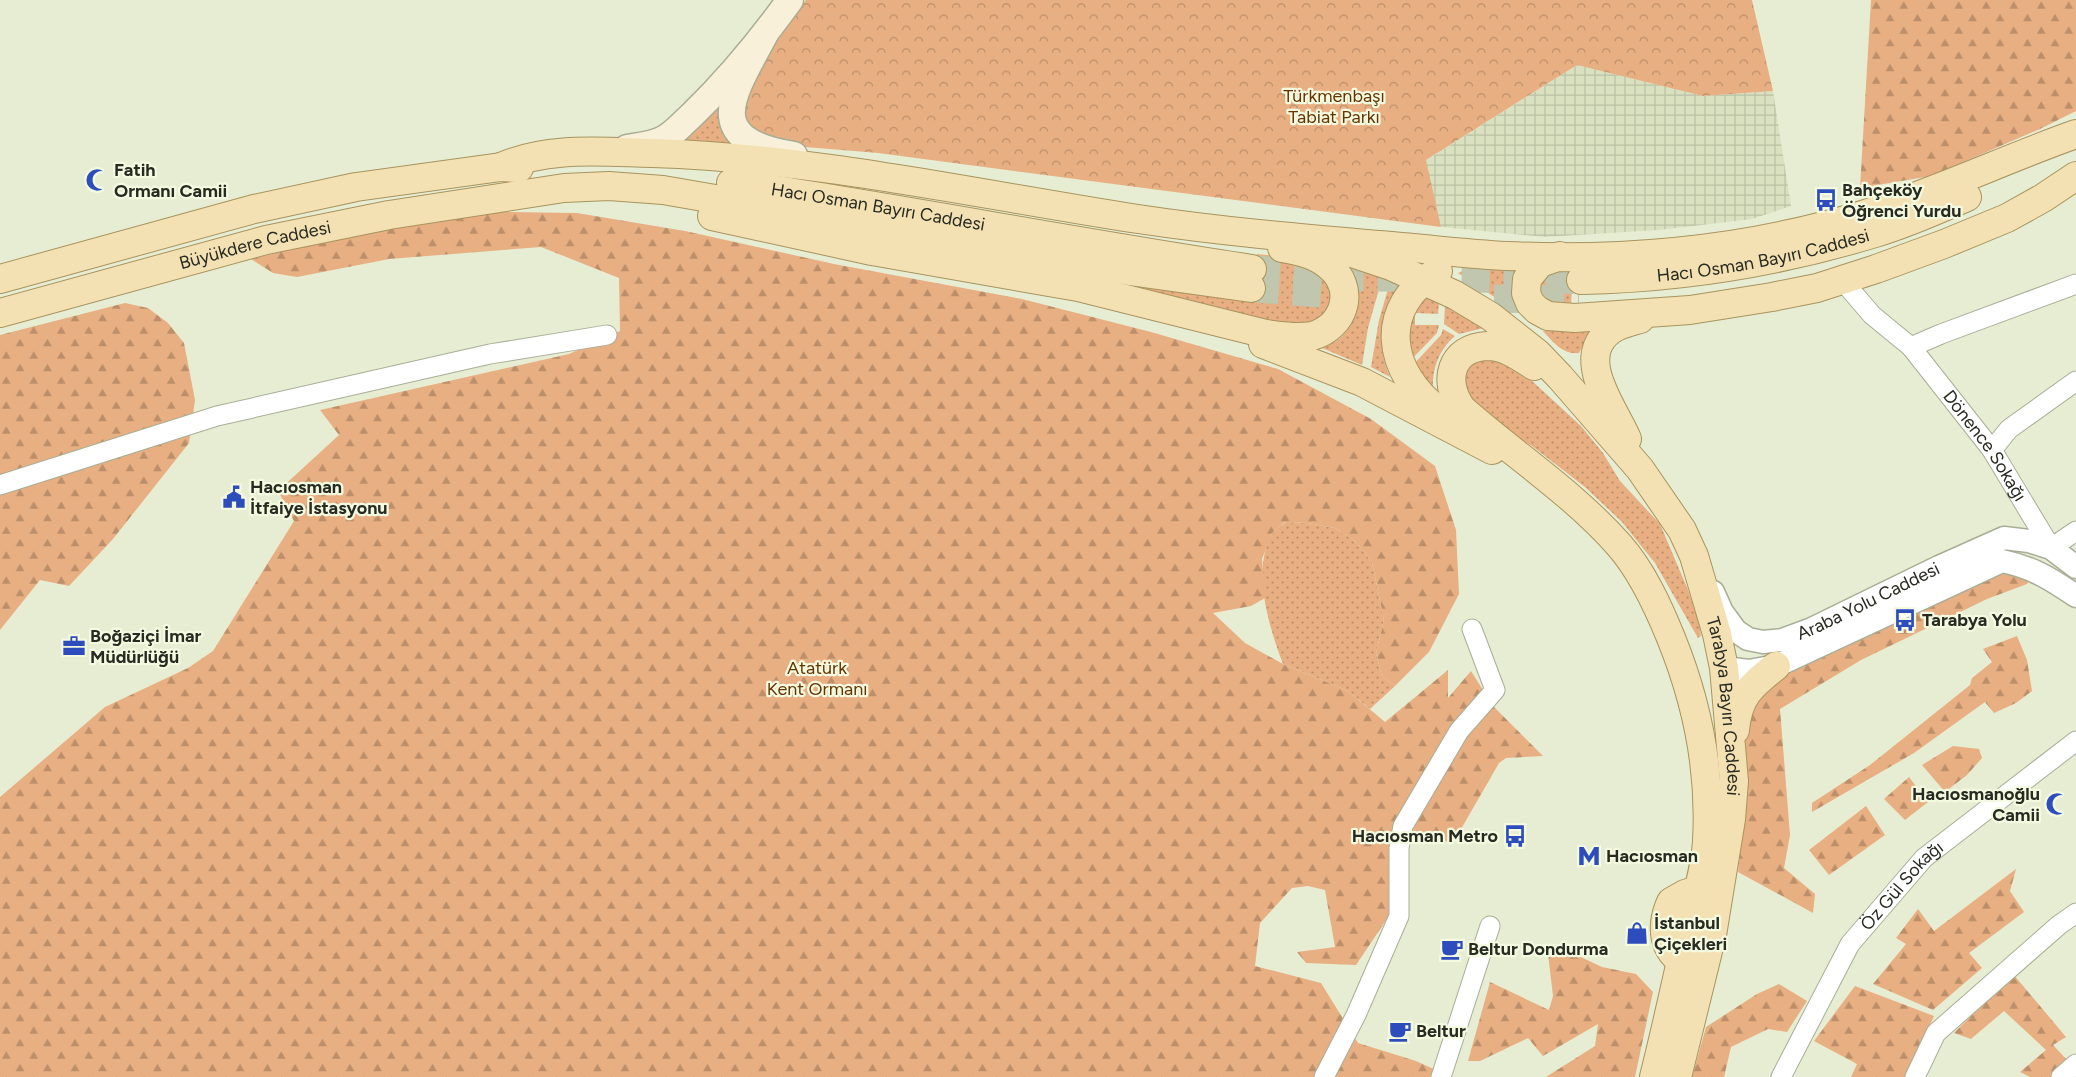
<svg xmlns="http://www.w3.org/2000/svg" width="2076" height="1077" viewBox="0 0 2076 1077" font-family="Figtree,sans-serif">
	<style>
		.industrial { fill: url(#industrial-grid) }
		.grass { fill: url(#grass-dots) }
		.forest { fill: url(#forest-firs) }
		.park { fill: url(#park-crowns) }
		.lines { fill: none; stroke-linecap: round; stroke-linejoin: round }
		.primary-tunnel { stroke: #c1c6af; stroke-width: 28; stroke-dasharray: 28 14; stroke-linecap: butt }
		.minor-casing { stroke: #a8ae96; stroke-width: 21 }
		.tertiary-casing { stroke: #a8ae96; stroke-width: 25 }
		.secondary-casing { stroke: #a8ae96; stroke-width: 29 }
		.primary-casing { stroke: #a7945e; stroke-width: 30 }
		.minor { stroke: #fff; stroke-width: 19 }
		.tertiary { stroke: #fff; stroke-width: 22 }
		.secondary { stroke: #f9f0d9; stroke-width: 26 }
		.primary { stroke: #f4e1b3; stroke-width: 28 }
		.labels { text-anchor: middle; stroke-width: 4.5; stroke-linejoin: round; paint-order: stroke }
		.park-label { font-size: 18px; fill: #653501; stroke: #f4fae0 }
		.poi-label { font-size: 18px; font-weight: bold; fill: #272a20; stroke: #f4fae0; text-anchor: start }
		.street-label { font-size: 18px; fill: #272a20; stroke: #f4fae0 }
	</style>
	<defs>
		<pattern id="industrial-grid" width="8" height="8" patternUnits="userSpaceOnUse" patternTransform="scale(1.25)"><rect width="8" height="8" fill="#d9e1c0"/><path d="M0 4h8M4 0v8" fill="none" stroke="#bac1a5"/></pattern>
		<pattern id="grass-dots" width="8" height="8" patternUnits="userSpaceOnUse" patternTransform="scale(1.25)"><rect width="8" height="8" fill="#e8af82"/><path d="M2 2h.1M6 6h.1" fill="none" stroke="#bc8f6a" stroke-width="1.8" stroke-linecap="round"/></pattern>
		<pattern id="forest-firs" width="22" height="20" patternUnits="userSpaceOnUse" patternTransform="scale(1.25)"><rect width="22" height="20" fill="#e8af82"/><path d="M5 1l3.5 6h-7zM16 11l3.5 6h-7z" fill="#bc8f6a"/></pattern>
		<pattern id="park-crowns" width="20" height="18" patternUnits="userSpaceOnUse" patternTransform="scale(1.25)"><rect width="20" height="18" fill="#e8af82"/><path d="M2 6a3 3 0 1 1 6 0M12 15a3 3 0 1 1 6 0" fill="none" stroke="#bc8f6a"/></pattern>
	</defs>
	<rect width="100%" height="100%" fill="#e7edd3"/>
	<polygon class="industrial" points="1577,65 1703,96 1773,91 1791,206 1752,219 1659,230 1545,237 1441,227 1425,161"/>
	<g class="grass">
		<polygon points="718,105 720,121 731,147 679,142"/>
		<polygon points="1257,254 1288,257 1325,278 1330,288 1332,303 1327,314 1303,326 1283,326 1167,295 1098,279 1253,298"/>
		<path d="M1349,264l34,11 -15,53 -6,37 -40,-17c5,-3 12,-5 17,-9 22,-18 23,-53 10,-75z"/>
		<polygon points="1573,265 1571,307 1541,301 1535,282 1541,273"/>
		<polygon points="1472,267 1511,268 1508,295 1511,308 1458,273"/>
		<path d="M1391,279l9,3c-18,32 -25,60 -10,95l-19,-10 8,-47z"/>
		<polygon points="1426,294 1439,303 1438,314 1415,313 1415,325 1439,325 1437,333 1409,362 1403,343 1416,300"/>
		<polygon points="1445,305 1484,328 1459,334 1444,324"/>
		<path d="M1593,327l-14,26c-16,2 -26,-11 -36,-22l28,-1z"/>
		<path d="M1443,329l12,7c-18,16 -23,34 -22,57l-22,-26 30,-32z"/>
		<polygon points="1486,355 1518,368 1581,426 1603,453 1620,481 1660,524 1688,590 1699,622 1701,636 1698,638 1655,563 1622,522 1585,487 1532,446 1481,415 1462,396 1462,368"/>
		<path d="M1286,522l22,1 27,5 20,13 17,21 12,58 -8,33 6,23 13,10 -25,23 -22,-18 -65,-27c-14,-37 -31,-92 -12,-129 3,-5 10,-9 15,-13z"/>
	</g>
	<g class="forest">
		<polygon points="1871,0 2076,0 2076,111 2040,129 1931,176 1860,188"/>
		<polygon points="502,212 577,213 685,231 834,264 1022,299 1151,332 1278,369 1371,419 1435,466 1456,530 1459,594 1429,652 1395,686 1382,676 1376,653 1384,620 1372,562 1355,541 1335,528 1308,523 1285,522 1272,533 1262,559 1265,598 1251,606 1213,613 1245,643 1283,664 1348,691 1385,722 1448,670 1448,698 1471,671 1493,706 1543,756 1506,758 1499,763 1453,843 1401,829 1395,907 1356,965 1306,963 1297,952 1335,947 1325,890 1308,886 1292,888 1260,923 1255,966 1321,983 1358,1043 1416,1061 1451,1077 0,1077 0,797 105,707 188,668 213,651 294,521 278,491 339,435 320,410 569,354 620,331 619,278 541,247 389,259 297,277 273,273 251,259 389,226"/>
		<polygon points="125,303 148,308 168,323 184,343 195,400 189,443 113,539 69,586 40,580 0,630 0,335"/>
		<polygon points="1999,566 2032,574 2027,584 1987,599 1861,660 1780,709 1790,835 1784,868 1815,894 1813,913 1738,872 1745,808 1736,697"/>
		<polygon points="2017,636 2027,660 2032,691 2016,703 1994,713 1985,702 1914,753 1812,812 1812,803 1870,765 1970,685 1972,678 1992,662 1983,649"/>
		<polygon points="1953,746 1979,749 1982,758 1967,775 1945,792 1922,765"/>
		<polygon points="1909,777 1928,802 1905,820 1884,799"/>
		<polygon points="1866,806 1885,835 1829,875 1809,850"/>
		<polygon points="2016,869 2010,891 2024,912 1969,953 1982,968 1933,1010 1873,984 1906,944 1896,938 1918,909 1934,931"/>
		<polygon points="1555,945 1602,967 1636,974 1653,992 1635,1077 1546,1077 1595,1046 1598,1024 1543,1056 1528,1038 1480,1061 1468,1061 1490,982 1549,1010 1553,996 1548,954"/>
		<polygon points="2013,974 2066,1037 2053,1045 2068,1061 2051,1077 2030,1077 2020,1072 2046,1050 2004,1011 1971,1039 1954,1033"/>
		<polygon points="1779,984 1807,1001 1787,1032 1768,1029 1731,1047 1724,1077 1692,1077 1706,1027 1757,994"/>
		<polygon points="1855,986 1934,1016 1907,1077 1851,1077 1857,1064 1814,1041"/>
	</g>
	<polygon class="park" points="806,0 1752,0 1773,91 1703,96 1577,65 1426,160 1441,227 878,153 805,147 765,136 752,128 745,116 744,102 773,46"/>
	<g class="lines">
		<g class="primary-tunnel">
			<polyline points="1252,269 1345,277 1581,280"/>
			<polyline points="1251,288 1327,294"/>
			<polyline points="1452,298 1579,300"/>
		</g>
		<defs>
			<g id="minor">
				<path id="s1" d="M1842,280l30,35 39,32 81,103 59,98 25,-17"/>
				<polyline points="1911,347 1941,334 2076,284"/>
				<polyline points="1992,450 2009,429 2076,381"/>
				<polyline points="0,485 217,416 490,354 607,335"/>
				<polyline points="1324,1077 1356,1015 1399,916 1399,848 1403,826 1459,731 1495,690 1472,629"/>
				<polyline points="1441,1077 1490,926"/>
				<path id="s2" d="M1781,1077l69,-133 74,-86 152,-117"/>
				<polyline points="1915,1077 1936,1033 2059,925 2076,913"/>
				<polyline points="2061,1077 2076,1064"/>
			</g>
			<g id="tertiary">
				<path id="s3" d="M1713,592l9,20 14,19 12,8 15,3 19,-2 30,-11 127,-62 65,-29 25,3 22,7 25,19"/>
				<path d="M1724,668l25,3 27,-5 226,-105c30,6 49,18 74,35"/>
			</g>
			<g id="secondary">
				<path d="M765,34c-31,59 -67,106 29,121"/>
				<path d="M627,148c12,-2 26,-3 37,-9 11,-6 20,-17 29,-25 36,-35 68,-74 97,-114"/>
			</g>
			<g id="primary">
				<path d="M501,167c47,-21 101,-15 151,-14 164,5 324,41 486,66 80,12 160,19 240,26 43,3 86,9 129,11 120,5 243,-6 358,-42 72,-22 140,-55 211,-80"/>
				<path id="s4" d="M731,183c174,26 347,60 521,86"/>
				<path d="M712,216l160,35 206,36 188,47c15,2 31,5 46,2 33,-9 45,-48 16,-71 -14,-11 -29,-14 -46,-17"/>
				<path id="s5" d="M1352,253l39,13 64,29 35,21 47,37 23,24 80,92 42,61 12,26 23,78 7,34 10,113 -3,38 -19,116 -35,142"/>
				<polyline points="1560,256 1540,263 1527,279 1526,293 1530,303 1537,310 1548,316 1575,318 1690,310 1772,297 1817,288 1876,269 1944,244 2007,218 2043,198 2076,176"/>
				<path d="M1438,271c-62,36 -51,102 1,140"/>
				<polyline points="0,279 254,209 356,187 501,167 519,168"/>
				<path id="s6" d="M1581,280c99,-2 199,-18 294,-47 31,-9 62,-23 92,-36"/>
				<path id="s7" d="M0,313l266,-73 123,-25 175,-27 45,-2 54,4 466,81 122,17"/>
				<polyline points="1263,344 1362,382 1492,450"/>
				<path d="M1534,366c-14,-9 -29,-20 -46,-20 -38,1 -46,36 -26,63 52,46 111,84 157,136 23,26 39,61 52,93 26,64 40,133 36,203 -2,32 -13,63 -20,94 -11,47 -21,95 -33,142"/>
				<path d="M1627,439c-13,-31 -54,-81 -16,-109 9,-6 19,-8 29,-11"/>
				<path d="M1735,730c3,-34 16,-44 41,-64"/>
				<path d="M1693,964c-31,-5 -33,-38 -22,-62l14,-8 13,-4"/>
			</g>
		</defs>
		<use href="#minor" class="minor-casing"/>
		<use href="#tertiary" class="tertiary-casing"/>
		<use href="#secondary" class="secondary-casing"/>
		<use href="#primary" class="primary-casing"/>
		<use href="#minor" class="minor"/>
		<use href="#tertiary" class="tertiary"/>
		<use href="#secondary" class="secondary"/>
		<use href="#primary" class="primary"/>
	</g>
	<defs>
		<symbol id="mosque-bare" viewBox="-9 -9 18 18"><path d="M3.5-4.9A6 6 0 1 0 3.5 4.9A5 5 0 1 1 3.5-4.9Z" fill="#2d4dbd" stroke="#f4fae0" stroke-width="2.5" paint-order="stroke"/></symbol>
		<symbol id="bus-bare" viewBox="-9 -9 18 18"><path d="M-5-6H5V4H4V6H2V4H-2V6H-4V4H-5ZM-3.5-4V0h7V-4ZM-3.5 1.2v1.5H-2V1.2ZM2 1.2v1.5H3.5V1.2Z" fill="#2d4dbd" stroke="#f4fae0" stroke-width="2.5" paint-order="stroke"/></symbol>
		<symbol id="civic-bare" viewBox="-9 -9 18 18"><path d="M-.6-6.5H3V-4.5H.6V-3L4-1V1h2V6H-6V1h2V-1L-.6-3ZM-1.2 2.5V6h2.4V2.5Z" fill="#2d4dbd" stroke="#f4fae0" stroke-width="2.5" paint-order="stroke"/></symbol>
		<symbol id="office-bare" viewBox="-9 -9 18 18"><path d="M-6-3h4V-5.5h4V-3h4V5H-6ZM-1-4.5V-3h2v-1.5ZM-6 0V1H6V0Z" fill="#2d4dbd" stroke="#f4fae0" stroke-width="2.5" paint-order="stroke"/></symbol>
		<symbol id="metro-bare" viewBox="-9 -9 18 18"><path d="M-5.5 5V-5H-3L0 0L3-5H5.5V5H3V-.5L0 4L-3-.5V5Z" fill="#2d4dbd" stroke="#f4fae0" stroke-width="2.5" paint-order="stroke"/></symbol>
		<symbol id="shop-bare" viewBox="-9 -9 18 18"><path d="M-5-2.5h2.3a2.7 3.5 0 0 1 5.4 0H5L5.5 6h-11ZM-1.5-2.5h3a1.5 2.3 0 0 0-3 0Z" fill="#2d4dbd" stroke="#f4fae0" stroke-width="2.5" paint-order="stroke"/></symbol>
		<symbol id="cafe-bare" viewBox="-9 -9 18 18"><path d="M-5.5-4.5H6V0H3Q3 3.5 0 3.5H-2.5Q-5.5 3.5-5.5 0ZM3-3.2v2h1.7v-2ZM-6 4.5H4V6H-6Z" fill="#2d4dbd" stroke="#f4fae0" stroke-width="2.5" paint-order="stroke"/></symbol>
	</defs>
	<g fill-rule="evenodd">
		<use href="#mosque-bare" x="81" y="164" width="32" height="32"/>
		<use href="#bus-bare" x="1810" y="184" width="32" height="32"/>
		<use href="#civic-bare" x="218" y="481" width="32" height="32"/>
		<use href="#bus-bare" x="1889" y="604" width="32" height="32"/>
		<use href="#office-bare" x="58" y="630" width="32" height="32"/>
		<use href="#mosque-bare" x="2041" y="788" width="32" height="32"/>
		<use href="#bus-bare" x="1499" y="820" width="32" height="32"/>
		<use href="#metro-bare" x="1573" y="840" width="32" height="32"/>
		<use href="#shop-bare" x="1621" y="917" width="32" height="32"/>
		<use href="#cafe-bare" x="1436" y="933" width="32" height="32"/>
		<use href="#cafe-bare" x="1384" y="1015" width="32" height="32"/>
	</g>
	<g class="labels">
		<g class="park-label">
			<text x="1334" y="102">Türkmenbaşı<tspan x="1334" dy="21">Tabiat Parkı</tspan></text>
			<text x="817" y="674">Atatürk<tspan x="817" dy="21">Kent Ormanı</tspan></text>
		</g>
		<g class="poi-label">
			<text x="114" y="176">Fatih<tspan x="114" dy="21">Ormanı Camii</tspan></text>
			<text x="1842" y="196">Bahçeköy<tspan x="1842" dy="21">Öğrenci Yurdu</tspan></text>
			<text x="250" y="493">Hacıosman<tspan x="250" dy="21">İtfaiye İstasyonu</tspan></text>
			<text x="1922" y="626">Tarabya Yolu</text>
			<text x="90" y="642">Boğaziçi İmar<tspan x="90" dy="21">Müdürlüğü</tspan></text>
			<text x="2040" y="800" text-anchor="end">Hacıosmanoğlu<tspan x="2040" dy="21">Camii</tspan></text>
			<text x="1498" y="842" text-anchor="end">Hacıosman Metro</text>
			<text x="1606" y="862">Hacıosman</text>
			<text x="1654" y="929">İstanbul<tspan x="1654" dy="21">Çiçekleri</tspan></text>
			<text x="1468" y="955">Beltur Dondurma</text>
			<text x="1416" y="1037">Beltur</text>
		</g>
		<g class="street-label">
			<text dy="6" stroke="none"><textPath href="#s4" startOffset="149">Hacı Osman Bayırı Caddesi</textPath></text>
			<text dy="6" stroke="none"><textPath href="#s7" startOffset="264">Büyükdere Caddesi</textPath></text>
			<text dy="6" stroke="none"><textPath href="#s6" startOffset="184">Hacı Osman Bayırı Caddesi</textPath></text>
			<text dy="6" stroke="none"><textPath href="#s1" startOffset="220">Dönence Sokağı</textPath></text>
			<text dy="6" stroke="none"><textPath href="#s3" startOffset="189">Araba Yolu Caddesi</textPath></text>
			<text dy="6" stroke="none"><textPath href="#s5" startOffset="624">Tarabya Bayırı Caddesi</textPath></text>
			<text dy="6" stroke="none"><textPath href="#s2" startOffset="228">Öz Gül Sokağı</textPath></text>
		</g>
	</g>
</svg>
